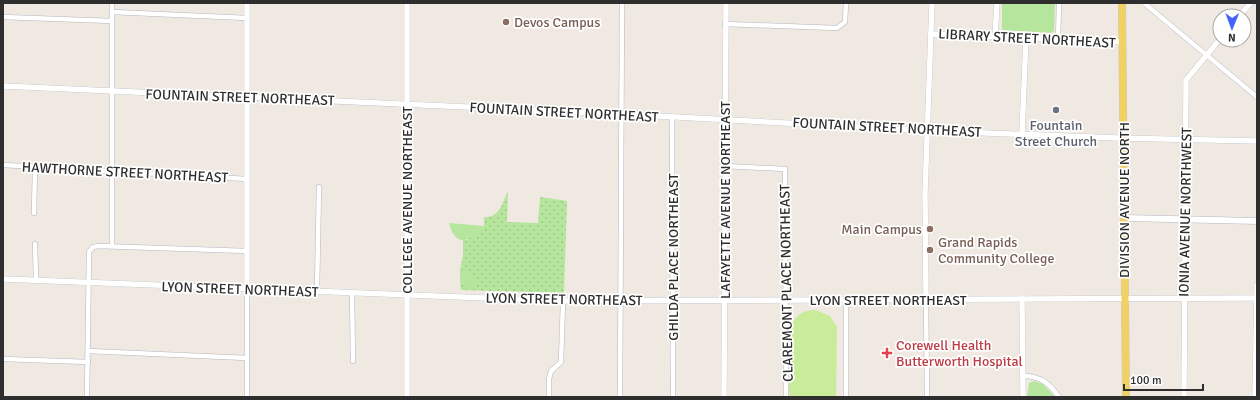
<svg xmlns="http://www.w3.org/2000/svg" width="1260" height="400" viewBox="0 0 1260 400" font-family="Signika,sans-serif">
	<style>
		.grass { fill: url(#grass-dots) }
		.park { fill: #b6e59e }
		.pitch { fill: #c9ec9a }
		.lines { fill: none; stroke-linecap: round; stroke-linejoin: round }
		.minor-casing { stroke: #b4b7c1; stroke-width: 5.5 }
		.tertiary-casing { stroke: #b4b7c1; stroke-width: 6 }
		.secondary-casing { stroke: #b4b7c1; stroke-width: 7 }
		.primary-casing { stroke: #c9c9c9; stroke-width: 8 }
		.minor { stroke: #fff; stroke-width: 4.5 }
		.tertiary { stroke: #fff; stroke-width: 5.5 }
		.secondary { stroke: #fff; stroke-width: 6 }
		.primary { stroke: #f2d163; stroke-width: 7 }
		.education-dot { fill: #8d6e63; stroke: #fff; stroke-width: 1.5 }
		.worship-dot { fill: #6b7280; stroke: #fff; stroke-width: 1.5 }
		.health-dot { fill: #e0444e; stroke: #fff; stroke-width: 1.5 }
		.labels { text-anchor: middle; stroke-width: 3.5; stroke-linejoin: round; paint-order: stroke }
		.education-label { font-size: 14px; fill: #785e54; stroke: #fff; text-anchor: start }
		.street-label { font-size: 14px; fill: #2e2e2e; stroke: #fff }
		.worship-label { font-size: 14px; fill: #5b616d; stroke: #fff }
		.health-label { font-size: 14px; fill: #be3a42; stroke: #fff; text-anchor: start }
	</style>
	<defs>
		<pattern id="grass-dots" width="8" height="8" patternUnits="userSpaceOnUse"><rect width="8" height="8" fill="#b6e59e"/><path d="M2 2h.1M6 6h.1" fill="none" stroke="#9dc588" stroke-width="1.8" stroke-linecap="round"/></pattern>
	</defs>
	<rect width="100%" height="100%" fill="#efe9e1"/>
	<path class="grass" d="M508,191l-1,31 31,1 2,-26 27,4 -3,92 -103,-3 -1,-11 6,3 2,-12h-8l3,-14v-16h4l17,-14v-9c16,1 18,-14 24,-26z"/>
	<g class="park">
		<polygon points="1002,3 1055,3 1054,31 1051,33 1002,30"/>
		<path d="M449,223l35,3c-12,14 -28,24 -35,-3z"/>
		<polygon points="460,270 468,270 476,278 475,287 466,286 466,282 460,279"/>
		<polygon points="1034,381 1043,384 1055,397 1027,397 1029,383"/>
	</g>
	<path class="pitch" d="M816,310l14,6 7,11 -1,70h-46c-2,-11 -1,-23 -1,-35 0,-22 -4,-52 27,-52z"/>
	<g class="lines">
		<defs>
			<g id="minor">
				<polyline points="1144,3 1257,97"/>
				<polyline points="112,12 247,18"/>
				<polyline points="3,17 112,21"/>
				<polyline points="725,24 837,28 845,22 846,3"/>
				<polyline points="1058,40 1059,3"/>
				<polyline points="672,117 673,397"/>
				<polyline points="3,165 247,179"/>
				<polyline points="725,166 785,169 786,397"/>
				<polyline points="34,213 35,167"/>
				<polyline points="35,244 36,280"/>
				<polyline points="112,246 112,3"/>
				<polyline points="317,291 319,187"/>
				<polyline points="352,293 353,361"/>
				<polyline points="926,299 927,397"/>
				<polyline points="88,351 247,358"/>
				<polyline points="3,359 88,362"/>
				<path d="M1023,376c18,0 26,7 36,21"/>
				<polyline points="87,397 89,252 93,247 99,246 247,251"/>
				<polyline points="247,397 247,289"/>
				<polyline points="549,397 549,379 551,371 561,362 563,301"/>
				<polyline points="620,397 622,3"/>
				<polyline points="846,397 846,300"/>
			</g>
			<g id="tertiary">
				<polyline points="1239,16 1251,3"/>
				<polyline points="931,34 1123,42"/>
				<polyline points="995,37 997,3"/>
				<polyline points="3,86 621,114 935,131 1117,138 1257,141"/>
				<polyline points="1022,134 1026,38"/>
				<polyline points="3,279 563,301 1257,298"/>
				<polyline points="247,289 247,3"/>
				<polyline points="926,299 925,193 932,3"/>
				<polyline points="1022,299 1023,397"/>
				<polyline points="407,397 407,3"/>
				<polyline points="724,397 726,3"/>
				<polyline points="1184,397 1186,80 1220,39"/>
				<polyline points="1255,397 1257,285"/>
			</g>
			<polyline id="secondary" points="1125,218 1257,221"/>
			<polyline id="primary" points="1122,3 1126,397"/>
		</defs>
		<use href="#minor" class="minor-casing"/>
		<use href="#tertiary" class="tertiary-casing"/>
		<use href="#secondary" class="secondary-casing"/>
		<use href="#primary" class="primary-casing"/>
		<use href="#minor" class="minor"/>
		<use href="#tertiary" class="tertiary"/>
		<use href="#secondary" class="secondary"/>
		<use href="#primary" class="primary"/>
	</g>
	<g class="education-dot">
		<circle cx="506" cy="22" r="4"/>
		<circle cx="930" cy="229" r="4"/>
		<circle cx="930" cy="250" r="4"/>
	</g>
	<circle class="worship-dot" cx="1056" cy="110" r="4"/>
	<path class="health-dot" d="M885 347h4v4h4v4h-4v4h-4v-4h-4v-4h4z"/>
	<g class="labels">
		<g class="education-label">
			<text x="514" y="27">Devos Campus</text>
			<text x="922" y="234" text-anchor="end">Main Campus</text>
			<text x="938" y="247">Grand Rapids<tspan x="938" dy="16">Community College</tspan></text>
		</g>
		<g class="street-label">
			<text transform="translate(1027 38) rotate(3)" y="5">LIBRARY STREET NORTHEAST</text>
			<text transform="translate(240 97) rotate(2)" y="5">FOUNTAIN STREET NORTHEAST</text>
			<text transform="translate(564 112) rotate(3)" y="5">FOUNTAIN STREET NORTHEAST</text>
			<text transform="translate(887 127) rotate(3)" y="5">FOUNTAIN STREET NORTHEAST</text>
			<text transform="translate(125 172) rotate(3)" y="5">HAWTHORNE STREET NORTHEAST</text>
			<text transform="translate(407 200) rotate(-90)" y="5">COLLEGE AVENUE NORTHEAST</text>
			<text transform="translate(725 200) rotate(-90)" y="5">LAFAYETTE AVENUE NORTHEAST</text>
			<text transform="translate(1124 200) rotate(-90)" y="5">DIVISION AVENUE NORTH</text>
			<text transform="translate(1185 212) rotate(-89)" y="5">IONIA AVENUE NORTHWEST</text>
			<text transform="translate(673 257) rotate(-90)" y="5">GHILDA PLACE NORTHEAST</text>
			<text transform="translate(786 283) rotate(-91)" y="5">CLAREMONT PLACE NORTHEAST</text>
			<text transform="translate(240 289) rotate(2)" y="5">LYON STREET NORTHEAST</text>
			<text transform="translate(564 299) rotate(1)" y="5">LYON STREET NORTHEAST</text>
			<text x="888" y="305">LYON STREET NORTHEAST</text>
		</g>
		<g class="worship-label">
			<text x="1056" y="130">Fountain<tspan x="1056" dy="16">Street Church</tspan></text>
		</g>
		<g class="health-label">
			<text x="896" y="350">Corewell Health<tspan x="896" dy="16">Butterworth Hospital</tspan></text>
		</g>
	</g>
	<rect width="1260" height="400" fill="none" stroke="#2e2e2e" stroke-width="8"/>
	<g transform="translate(1232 28) rotate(181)"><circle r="19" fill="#ffffff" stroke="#ababab"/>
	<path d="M0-3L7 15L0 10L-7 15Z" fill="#4264fb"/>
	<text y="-6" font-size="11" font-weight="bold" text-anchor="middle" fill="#2e2e2e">N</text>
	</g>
	<path d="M1124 384v6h79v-6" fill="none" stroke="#2e2e2e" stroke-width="2"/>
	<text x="1130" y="384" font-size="12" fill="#2e2e2e" stroke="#ffffff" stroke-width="3" paint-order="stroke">100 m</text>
</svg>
